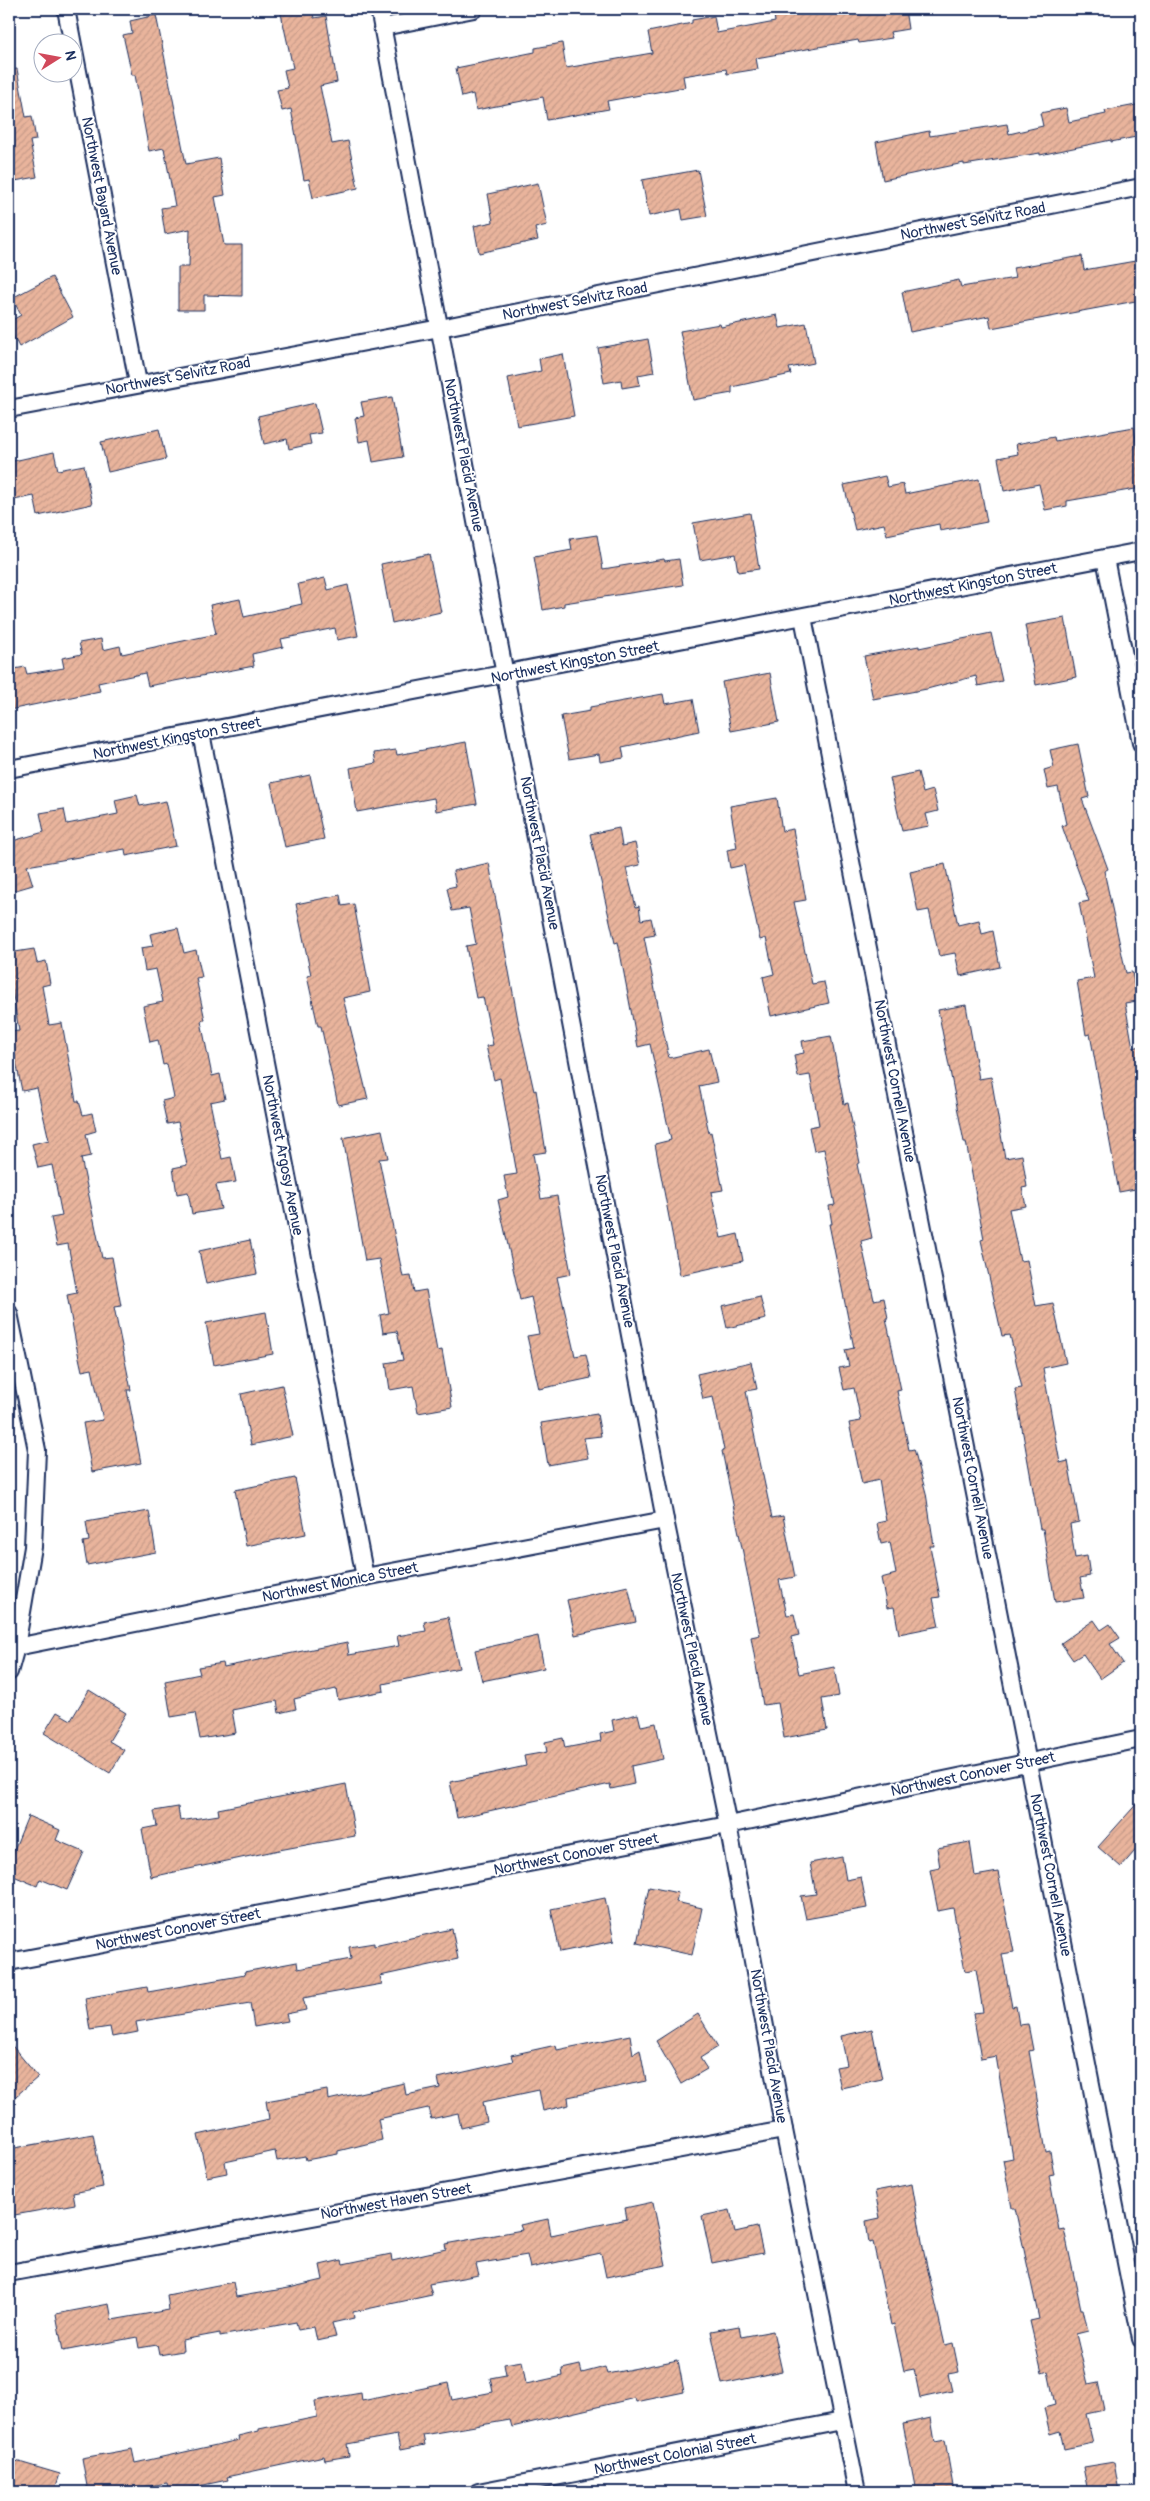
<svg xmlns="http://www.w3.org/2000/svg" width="1150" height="2501" viewBox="0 0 1150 2501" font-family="Pangolin,sans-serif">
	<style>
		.building { fill: url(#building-hatch); stroke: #1b2f5e }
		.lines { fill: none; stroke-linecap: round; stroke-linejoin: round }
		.minor-casing { stroke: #1b2f5e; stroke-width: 20 }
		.minor { stroke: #fff; stroke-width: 16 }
		.labels { text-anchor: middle; stroke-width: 4; stroke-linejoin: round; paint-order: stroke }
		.street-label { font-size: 15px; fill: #1b2f5e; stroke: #fff }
	</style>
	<defs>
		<pattern id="building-hatch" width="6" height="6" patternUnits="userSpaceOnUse" patternTransform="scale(1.25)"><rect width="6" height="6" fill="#e9b49c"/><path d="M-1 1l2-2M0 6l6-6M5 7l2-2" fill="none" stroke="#c79b89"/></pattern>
	</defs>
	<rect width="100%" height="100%" fill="#fff"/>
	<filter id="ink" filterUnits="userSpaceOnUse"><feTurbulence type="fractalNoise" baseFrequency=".02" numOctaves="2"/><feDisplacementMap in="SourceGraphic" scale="10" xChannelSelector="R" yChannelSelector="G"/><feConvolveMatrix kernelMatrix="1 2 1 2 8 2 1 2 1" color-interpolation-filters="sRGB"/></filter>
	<g filter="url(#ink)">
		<g class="building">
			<polygon points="280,9 312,9 314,18 326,16 337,82 320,86 332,144 348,141 358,188 313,198 309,179 304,180 291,109 282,111 277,90 288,88 284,70 293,68"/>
			<polygon points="773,9 905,9 908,29 890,32 892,38 859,43 858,40 756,58 758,69 727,74 726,69 683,76 685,87 607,101 609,109 547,120 543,97 476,110 473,94 462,97 456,68 535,52 535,48 562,43 566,68 652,53 648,32 692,23 692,20 714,16 717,33 775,22"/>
			<polygon points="156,15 186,164 219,158 225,195 215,197 224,245 242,245 242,296 204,295 204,310 178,310 178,267 189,267 190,229 165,234 161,208 175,206 164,148 149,151 135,75 132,75 123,35 132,33 130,21"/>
			<polygon points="17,69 26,117 32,116 36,140 30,141 37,177 9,182 9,70"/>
			<polygon points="1141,104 1141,136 1111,142 1111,140 1040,155 1040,153 964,165 964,163 883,180 876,142 929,131 930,136 1007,124 1009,134 1043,126 1040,113 1066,108 1069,122 1106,114 1105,111"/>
			<polygon points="698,170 707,216 683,220 681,209 649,216 642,180"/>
			<polygon points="538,183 547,225 535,228 538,240 479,253 474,226 493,222 488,194"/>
			<polygon points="1082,256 1084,270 1141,260 1141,300 991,328 989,316 910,332 902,292 959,280 961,287 1015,278 1013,268"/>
			<polygon points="52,277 73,317 19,347 9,328 9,322 21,315 12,298"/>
			<polygon points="777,315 780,328 806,323 814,363 789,368 791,374 732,387 732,393 693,400 680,331 720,324 721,327"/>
			<polygon points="648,339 654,372 638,375 640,385 622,388 621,380 604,383 598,348"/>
			<polygon points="563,354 574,416 517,426 508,378 541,371 539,359"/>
			<polygon points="392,397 403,457 373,462 369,440 359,442 355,418 364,416 361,402"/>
			<polygon points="315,403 322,433 309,435 311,444 289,449 287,439 264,444 258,416"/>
			<polygon points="1134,427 1141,472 1141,488 1067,501 1067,506 1045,510 1039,484 1004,491 998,458 1018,454 1016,444 1054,437 1055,441"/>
			<polygon points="159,429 166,459 108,472 101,442"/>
			<polygon points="54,452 58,470 84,465 92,504 38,516 34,496 9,501 9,462"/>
			<polygon points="885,476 888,487 903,484 905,494 979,479 987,522 940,531 939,524 887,535 884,524 855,530 844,485"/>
			<polygon points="750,513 759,569 738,572 735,554 700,560 693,523"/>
			<polygon points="597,535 603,569 664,559 665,561 679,559 683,585 564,603 564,606 543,610 534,557 572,550 570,539"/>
			<polygon points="429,554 441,612 392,623 381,564"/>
			<polygon points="325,578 328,590 348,585 358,636 337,640 335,628 281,639 283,647 252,654 254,666 148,686 145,673 98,683 100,691 9,710 9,670 25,667 27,674 64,668 62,658 82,654 79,643 101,639 103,650 120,646 122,654 216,634 210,605 240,599 244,617 302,604 298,584"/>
			<polygon points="1065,618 1076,677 1036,685 1025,625"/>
			<polygon points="991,633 1002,681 978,686 976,676 927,689 873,699 864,656 919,646 919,648"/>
			<polygon points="770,673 779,722 731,731 722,682"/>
			<polygon points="663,694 665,704 693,699 699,731 622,747 624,758 600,762 599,754 569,759 561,716 590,711 590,707"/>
			<polygon points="466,742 477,804 436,811 434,798 357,812 350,768 376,763 374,753 396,750 397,755"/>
			<polygon points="1078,744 1089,797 1082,799 1108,869 1104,871 1126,973 1132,972 1137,1001 1125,1003 1133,1048 1141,1046 1141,1188 1119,1192 1090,1034 1086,1035 1077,981 1094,978 1079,903 1089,901 1062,826 1066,824 1058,787 1048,789 1044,770 1054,767 1050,750"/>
			<polygon points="918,772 923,793 933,790 938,811 926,814 929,826 902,831 890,778"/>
			<polygon points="310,775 324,839 285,847 271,783"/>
			<polygon points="137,795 140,806 166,801 176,846 126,856 125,849 27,866 33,885 9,892 9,842 44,832 40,813 64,809 67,824 118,814 115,800"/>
			<polygon points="777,798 782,831 793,829 806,900 794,902 812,984 824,982 829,1003 771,1016 763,977 774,974 766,938 760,940 744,865 730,868 727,850 737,848 730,806"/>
			<polygon points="619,828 622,846 635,843 640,865 626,868 636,907 639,906 641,920 651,918 655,935 644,937 669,1058 709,1049 717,1082 699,1086 709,1133 711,1132 723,1190 711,1192 721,1238 738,1234 743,1261 680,1275 655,1144 671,1140 650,1044 638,1047 618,942 615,943 590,834"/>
			<polygon points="489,863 518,1020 534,1091 536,1090 546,1152 533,1154 541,1199 557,1196 571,1274 557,1277 575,1356 586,1354 591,1378 539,1389 527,1336 539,1334 531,1297 520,1300 498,1200 508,1197 504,1176 517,1174 500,1078 494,1080 486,1046 493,1045 483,997 476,998 466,946 476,944 469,908 452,911 447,888 456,886 453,871"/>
			<polygon points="945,864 958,925 979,920 982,934 993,931 1000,967 960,976 955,953 939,956 929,910 918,912 910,872"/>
			<polygon points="340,895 342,906 354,904 370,992 343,998 368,1099 338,1105 321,1026 318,1026 307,976 311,975 296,904"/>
			<polygon points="178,928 184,953 196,950 202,977 196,978 205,1020 201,1021 212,1076 220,1074 225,1099 210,1102 222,1159 231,1157 236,1182 216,1185 221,1209 192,1214 188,1192 177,1194 173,1168 187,1165 178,1122 167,1124 162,1101 174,1098 167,1064 163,1065 158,1040 150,1042 143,1006 163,1002 156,969 145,971 141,948 153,946 150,934"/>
			<polygon points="34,949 37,963 46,961 50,984 42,986 49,1025 62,1023 76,1101 79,1101 83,1115 92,1113 96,1131 86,1134 91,1156 81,1158 102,1258 112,1257 121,1306 114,1307 131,1390 127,1390 141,1463 92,1472 83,1423 103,1420 92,1369 82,1371 76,1344 67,1295 77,1293 68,1244 57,1246 51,1218 62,1216 52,1165 38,1168 32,1144 49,1140 37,1088 22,1091 10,1032 19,1031 9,972 9,953"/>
			<polygon points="966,1005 979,1079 991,1077 1005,1158 1022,1155 1027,1187 1022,1188 1026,1206 1009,1209 1020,1261 1027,1260 1036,1306 1053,1303 1066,1363 1043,1368 1060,1463 1068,1461 1079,1522 1070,1524 1075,1558 1087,1556 1090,1576 1080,1578 1084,1598 1055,1602 1043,1529 1040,1529 1015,1389 1022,1388 1010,1335 1002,1336 981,1240 984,1239 966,1142 964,1142 938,1010"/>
			<polygon points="831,1036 844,1104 848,1103 860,1163 857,1164 872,1238 861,1241 874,1300 884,1298 888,1318 886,1318 901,1390 897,1391 909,1450 914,1449 926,1493 934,1546 930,1546 940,1597 933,1598 939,1626 899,1634 894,1607 887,1608 881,1578 896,1574 890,1542 881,1544 877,1523 886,1521 879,1480 862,1484 849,1423 861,1421 854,1388 844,1390 839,1368 849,1366 845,1350 854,1348 829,1224 832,1224 829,1206 835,1205 824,1149 814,1151 809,1127 819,1125 810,1075 798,1077 794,1055 804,1053 802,1041"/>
			<polygon points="382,1130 388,1158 379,1159 403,1277 411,1276 414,1292 426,1290 437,1351 442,1350 452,1407 418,1413 413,1386 390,1390 386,1363 403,1360 397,1331 383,1333 380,1315 389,1313 379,1259 365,1261 343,1138"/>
			<polygon points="250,1240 257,1274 206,1284 199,1251"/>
			<polygon points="760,1297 766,1319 727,1328 722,1306"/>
			<polygon points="266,1312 273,1354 214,1365 206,1323"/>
			<polygon points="751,1362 757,1389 746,1391 752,1424 772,1518 783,1516 795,1577 779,1580 787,1615 794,1614 799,1635 791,1637 799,1674 834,1667 839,1696 822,1699 827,1730 784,1738 778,1703 763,1705 751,1637 760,1635 722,1451 724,1450 713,1397 703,1399 697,1374"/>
			<polygon points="282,1385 293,1436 251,1445 241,1394"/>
			<polygon points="597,1414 601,1436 584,1438 588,1458 548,1465 541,1423"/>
			<polygon points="295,1478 306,1534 246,1546 235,1490"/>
			<polygon points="149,1511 156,1552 87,1565 83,1542 89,1541 86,1522"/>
			<polygon points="628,1586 636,1622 575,1635 567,1600"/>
			<polygon points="448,1617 459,1668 383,1684 384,1691 338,1700 336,1689 294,1699 296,1709 279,1713 277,1701 232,1710 236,1733 200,1739 195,1713 171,1717 165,1681 200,1674 198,1667 223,1663 224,1667 347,1642 349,1655 399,1646 397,1636 426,1631 424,1622"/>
			<polygon points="1094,1620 1101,1630 1110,1624 1120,1638 1110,1644 1123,1663 1100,1679 1083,1654 1073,1660 1061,1643"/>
			<polygon points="538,1636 544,1668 482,1681 475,1650"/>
			<polygon points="89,1690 126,1713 109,1741 124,1750 110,1773 44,1733 57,1712 71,1720"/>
			<polygon points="638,1714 641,1726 656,1723 663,1759 631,1766 634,1784 611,1789 610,1784 457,1818 450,1782 526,1766 524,1756 547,1752 545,1742 563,1738 565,1748 601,1741 600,1734 614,1731 612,1720"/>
			<polygon points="346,1784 355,1836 279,1850 151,1877 142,1829 157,1826 154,1811 178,1807 180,1821 219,1815 218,1809"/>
			<polygon points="1141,1799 1141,1844 1121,1867 1098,1847"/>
			<polygon points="28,1816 60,1830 56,1840 84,1852 67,1890 40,1879 37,1886 9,1874 9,1862"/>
			<polygon points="970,1842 975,1876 998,1872 1014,1952 1002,1954 1012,2007 1016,2006 1019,2025 1028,2024 1033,2050 1029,2051 1046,2152 1050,2151 1054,2174 1049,2175 1059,2230 1064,2229 1081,2309 1083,2309 1088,2331 1076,2334 1088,2384 1098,2382 1104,2410 1086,2414 1093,2443 1064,2449 1060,2431 1050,2434 1044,2408 1055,2405 1048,2371 1042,2373 1030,2321 1039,2319 1015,2208 1012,2208 1003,2160 1013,2158 996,2056 981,2059 973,2013 983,2012 976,1969 965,1971 953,1908 938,1911 930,1870 940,1868 937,1848"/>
			<polygon points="842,1857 846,1880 861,1877 867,1908 806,1919 801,1896 816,1894 810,1863"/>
			<polygon points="649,1887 678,1893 676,1902 702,1908 692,1955 637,1943"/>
			<polygon points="605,1898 614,1941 560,1952 551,1909"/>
			<polygon points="452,1929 458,1959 380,1976 382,1984 303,1998 306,2010 286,2014 288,2021 254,2027 250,2003 136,2022 138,2032 112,2037 110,2027 90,2030 85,1998 147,1987 148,1992 245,1975 244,1972 297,1962 298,1969 351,1959 349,1947 374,1943 374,1946"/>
			<polygon points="698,2014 718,2047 700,2058 707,2069 681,2084 656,2041"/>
			<polygon points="872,2029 882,2079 841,2088 836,2067 847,2065 841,2036"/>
			<polygon points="630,2035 633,2054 640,2050 646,2081 568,2097 569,2105 543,2111 539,2090 483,2102 487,2122 461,2128 458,2113 431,2119 428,2108 378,2119 382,2140 338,2151 338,2154 306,2160 305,2156 277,2161 275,2151 225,2162 227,2173 207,2177 198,2135 269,2119 266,2101 327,2090 328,2100 404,2083 406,2095 440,2088 438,2078 513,2061 511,2055 556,2045 557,2050"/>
			<polygon points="9,2042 38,2077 9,2102"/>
			<polygon points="93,2134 103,2187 73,2193 75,2204 9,2216 9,2149"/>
			<polygon points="912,2184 924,2253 945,2345 953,2343 959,2372 948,2374 952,2391 920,2398 914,2369 904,2371 894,2324 891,2325 873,2242 869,2243 866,2221 880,2218 875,2191"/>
			<polygon points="653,2202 666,2265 606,2277 601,2253 530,2268 527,2255 476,2264 479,2275 429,2284 432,2295 353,2312 354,2318 332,2323 336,2337 317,2341 314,2327 298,2330 296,2322 220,2336 220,2333 182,2340 183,2351 159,2355 157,2345 139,2348 137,2337 63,2351 56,2314 109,2304 112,2320 169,2310 167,2295 233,2282 236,2297 289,2288 323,2280 320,2265 342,2260 343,2264 391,2254 392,2261 446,2249 445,2244 522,2230 520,2225 548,2219 551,2235 627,2219 625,2208"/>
			<polygon points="730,2210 735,2232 757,2227 763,2253 712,2263 702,2216"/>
			<polygon points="739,2326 741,2337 773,2331 782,2371 722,2384 711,2331"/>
			<polygon points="678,2360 684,2392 636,2402 635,2398 512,2427 510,2420 423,2435 425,2445 400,2450 397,2435 347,2444 349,2456 325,2460 324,2456 226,2477 227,2480 171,2492 169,2492 167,2483 115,2492 88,2492 82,2458 132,2449 135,2463 239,2440 238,2436 259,2431 259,2429 317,2417 315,2401 361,2393 362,2401 448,2383 452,2400 493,2392 490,2378 506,2375 504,2364 522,2361 526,2384 563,2376 562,2369 580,2365 582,2373 605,2367 607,2374"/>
			<polygon points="931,2418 935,2442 945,2440 954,2492 916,2492 903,2424"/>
			<polygon points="9,2459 60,2474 54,2492 9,2492"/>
			<polygon points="1114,2462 1119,2492 1088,2492 1083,2467"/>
		</g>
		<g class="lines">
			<defs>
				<g id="minor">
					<polyline points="66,9 138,383"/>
					<polyline points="379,9 665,1520 728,1825 784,2130 857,2492"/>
					<polyline points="383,27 474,9"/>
					<polyline points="9,409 440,328 1141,187"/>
					<polyline points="1105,558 1141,743"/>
					<polyline points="803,617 1141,2339"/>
					<polyline points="201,733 365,1577"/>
					<polyline points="9,769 1141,551"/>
					<polyline points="9,1313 37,1450 33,1547 16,1647 9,1672"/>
					<polyline points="16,1647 365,1577 665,1520"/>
					<polyline points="9,1962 728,1825 1141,1739"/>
					<polyline points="9,2273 784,2130"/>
					<polyline points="478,2492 842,2421"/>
				</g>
			</defs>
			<use href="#minor" class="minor-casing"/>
			<use href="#minor" class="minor"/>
		</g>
	</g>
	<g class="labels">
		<g class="street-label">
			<text transform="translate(102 196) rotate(79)" y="5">Northwest Bayard Avenue</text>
			<text transform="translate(973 221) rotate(-11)" y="5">Northwest Selvitz Road</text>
			<text transform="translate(575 301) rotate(-11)" y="5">Northwest Selvitz Road</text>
			<text transform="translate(178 376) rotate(-11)" y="5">Northwest Selvitz Road</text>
			<text transform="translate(464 455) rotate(79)" y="5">Northwest Placid Avenue</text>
			<text transform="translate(973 584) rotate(-11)" y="5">Northwest Kingston Street</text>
			<text transform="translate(575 662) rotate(-11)" y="5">Northwest Kingston Street</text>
			<text transform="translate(177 738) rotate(-11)" y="5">Northwest Kingston Street</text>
			<text transform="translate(540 853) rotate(79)" y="5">Northwest Placid Avenue</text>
			<text transform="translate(895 1081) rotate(79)" y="5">Northwest Cornell Avenue</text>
			<text transform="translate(283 1155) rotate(79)" y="5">Northwest Argosy Avenue</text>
			<text transform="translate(615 1251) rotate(79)" y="5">Northwest Placid Avenue</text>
			<text transform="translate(973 1478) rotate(79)" y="5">Northwest Cornell Avenue</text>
			<text transform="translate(340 1582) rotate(-11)" y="5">Northwest Monica Street</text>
			<text transform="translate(692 1649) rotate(78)" y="5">Northwest Placid Avenue</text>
			<text transform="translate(973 1774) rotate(-12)" y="5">Northwest Conover Street</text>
			<text transform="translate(576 1854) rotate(-11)" y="5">Northwest Conover Street</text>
			<text transform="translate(1051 1875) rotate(79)" y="5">Northwest Cornell Avenue</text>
			<text transform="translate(178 1929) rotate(-11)" y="5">Northwest Conover Street</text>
			<text transform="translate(769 2046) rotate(80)" y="5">Northwest Placid Avenue</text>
			<text transform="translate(396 2201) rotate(-10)" y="5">Northwest Haven Street</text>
			<text transform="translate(675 2454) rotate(-11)" y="5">Northwest Colonial Street</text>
		</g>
	</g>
	<rect width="1150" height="2501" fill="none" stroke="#fff" stroke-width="30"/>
	<rect x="15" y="15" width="1120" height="2471" fill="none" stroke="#1b2f5e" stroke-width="2" filter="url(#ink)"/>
	<g transform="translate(58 58) rotate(79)"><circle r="24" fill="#ffffff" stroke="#a4acbf"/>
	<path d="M0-4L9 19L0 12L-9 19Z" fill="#d1495b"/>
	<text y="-8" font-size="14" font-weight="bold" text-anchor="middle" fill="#1b2f5e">N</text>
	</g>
</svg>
